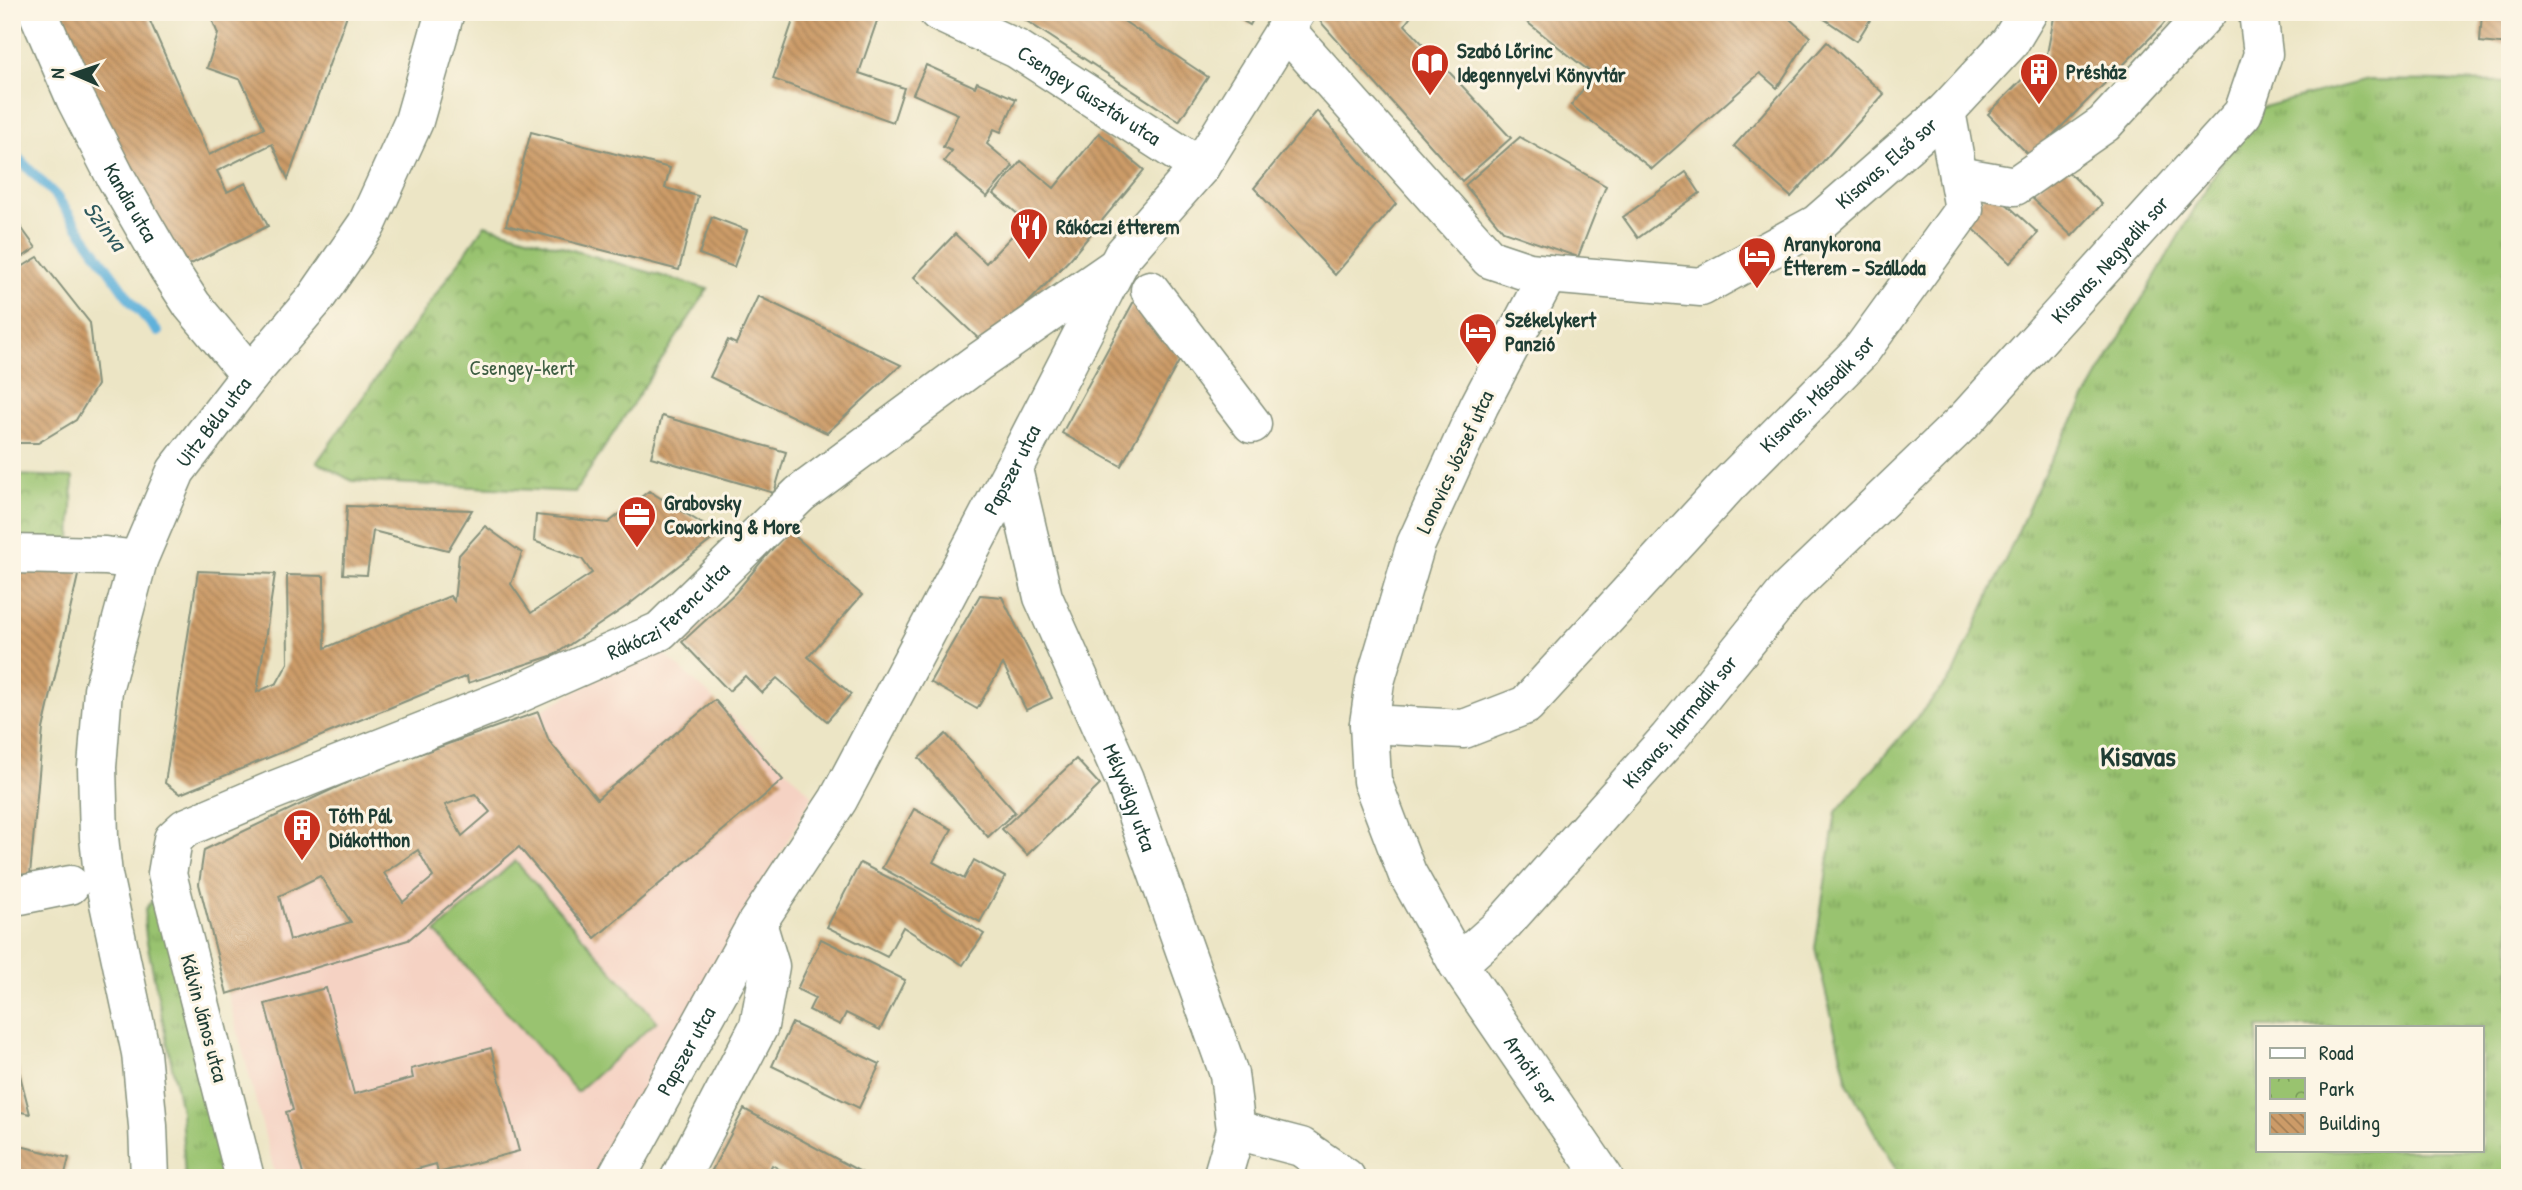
<svg xmlns="http://www.w3.org/2000/svg" width="2522" height="1190" viewBox="0 0 2522 1190" font-family="'Patrick Hand',sans-serif">
	<style>
		.built { fill: #f5d2c3 }
		.grass { fill: url(#grass-tufts); stroke: #5c8052; stroke-width: 2; fill-rule: evenodd }
		.park { fill: url(#park-crowns); stroke: #5c8052; stroke-width: 2 }
		.pitch { fill: #99c36f; stroke: #5c8052; stroke-width: 2 }
		.lines { fill: none; stroke-linecap: round; stroke-linejoin: round }
		.stream { stroke: #5eb1da; stroke-width: 10 }
		.building { fill: url(#building-back-hatch); fill-rule: evenodd }
		.minor-casing { stroke: #86917c; stroke-width: 41 }
		.minor { stroke: #fff; stroke-width: 38 }
		.labels { text-anchor: middle; stroke-width: 6; stroke-linejoin: round; paint-order: stroke }
		.poi-label { font-size: 21px; font-weight: bold; fill: #1f3d34; stroke: #fcf5e5; text-anchor: start }
		.street-label { font-size: 21px; fill: #1f3d34; stroke: #fcf5e5 }
		.park-label { font-size: 21px; fill: #3e5e43; stroke: #fcf5e5 }
		.water-label { font-size: 23px; font-style: italic; fill: #2f5a5e; stroke: #fcf5e5 }
		.district-label { font-size: 28px; font-weight: bold; fill: #1f3d34; stroke: #fcf5e5 }
	</style>
	<defs>
		<pattern id="grass-tufts" width="24" height="20" patternUnits="userSpaceOnUse" patternTransform="scale(1.75)"><rect width="24" height="20" fill="#99c36f"/><path d="M3 7l-1-3M5 7V3M7 7l1-3M15 17l-1-3M17 17v-4M19 17l1-3" fill="none" stroke="#7ca05c"/></pattern>
		<pattern id="park-crowns" width="20" height="18" patternUnits="userSpaceOnUse" patternTransform="scale(1.75)"><rect width="20" height="18" fill="#99c36f"/><path d="M2 6a3 3 0 1 1 6 0M12 15a3 3 0 1 1 6 0" fill="none" stroke="#7ca05c"/></pattern>
		<pattern id="building-back-hatch" width="6" height="6" patternUnits="userSpaceOnUse" patternTransform="scale(1.75)"><rect width="6" height="6" fill="#cc9b68"/><path d="M-1 5l2 2M0 0l6 6M5-1l2 2" fill="none" stroke="#a58056"/></pattern>
	</defs>
	<rect width="100%" height="100%" fill="#fcf5e5"/>
	<filter id="ink" filterUnits="userSpaceOnUse"><feTurbulence type="fractalNoise" baseFrequency=".0143" numOctaves="2"/><feDisplacementMap in="SourceGraphic" scale="14" xChannelSelector="R" yChannelSelector="G"/><feConvolveMatrix kernelMatrix="1 2 1 2 8 2 1 2 1" color-interpolation-filters="sRGB"/></filter>
	<filter id="wash" filterUnits="userSpaceOnUse"><feTurbulence type="fractalNoise" baseFrequency=".00686" numOctaves="4" result="noise"/><feDisplacementMap in="SourceGraphic" scale="28" xChannelSelector="R" yChannelSelector="G"/><feGaussianBlur stdDeviation="1.57" result="paint"/><feColorMatrix in="noise" values="0 0 0 0 0 0 0 0 0 0 0 0 0 0 0 0 0 1.4 0 .05"/><feComposite in="paint" operator="in"/></filter>
	<g filter="url(#wash)">
		<rect width="100%" height="100%" fill="#ece5c5"/>
		<polygon class="built" points="657,647 715,700 813,796 597,1178 276,1178 199,884 369,772 538,712"/>
		<g class="grass">
			<path d="M2367,80l143,2v1096h-610l-52,-93 -33,-137 21,-136 118,-138 92,-205 79,-141 127,-218zM2258,1027h224v123h-224z"/>
			<path d="M161,895l74,283h-50l-4,-67 -35,-174c-2,-21 -6,-31 15,-42z"/>
		</g>
		<g class="park">
			<polygon points="485,225 708,289 575,492 352,481 317,462"/>
			<polygon points="12,475 73,477 71,545 12,543"/>
		</g>
		<polygon class="pitch" points="515,861 657,1021 577,1092 436,932"/>
		<g class="lines">
			<polyline class="stream" points="12,152 56,196 133,304 158,332"/>
		</g>
		<g id="blocks">
			<g class="building">
				<polygon points="53,12 146,12 209,155 264,128 241,80 207,68 218,34 209,12 348,12 288,179 272,144 217,171 227,192 246,183 268,226 185,267 130,185"/>
				<polygon points="796,12 861,12 878,18 859,73 904,88 893,122 773,79"/>
				<polygon points="1013,12 1110,12 1208,77 1179,121"/>
				<polygon points="1228,12 1257,12 1250,25"/>
				<polygon points="1323,12 1414,12 1405,25 1511,138 1462,181 1318,19"/>
				<polygon points="1514,12 1782,12 1810,37 1777,88 1760,73 1652,169 1571,105 1594,75"/>
				<polygon points="1814,12 1875,12 1857,41"/>
				<polygon points="2055,12 2173,12 2161,27 2031,157 1988,114 2047,54"/>
				<polygon points="2482,12 2510,12 2510,45 2480,42"/>
				<polygon points="1827,42 1884,94 1791,197 1734,146"/>
				<polygon points="926,65 975,87 977,82 1016,99 1001,132 994,129 987,144 1013,166 987,197 944,161 952,151 943,147 958,114 913,94"/>
				<polygon points="1317,111 1396,204 1335,275 1254,188"/>
				<polygon points="531,132 670,168 665,188 698,196 679,270 506,225"/>
				<polygon points="1099,133 1144,170 1071,258 1029,302 983,343 914,277 955,234 986,263 1026,221 994,194 1021,161 1054,188"/>
				<polygon points="1520,137 1606,186 1578,257 1503,231 1465,185"/>
				<polygon points="2060,164 2102,204 2072,236 2030,196"/>
				<polygon points="1686,172 1700,193 1638,238 1623,217"/>
				<polygon points="1990,189 2038,233 2010,263 1963,219"/>
				<polygon points="12,215 36,248 12,264"/>
				<polygon points="712,217 747,230 734,267 699,254"/>
				<polygon points="38,257 90,323 97,385 76,420 38,443 12,443 12,273"/>
				<polygon points="758,296 901,365 827,433 710,377 728,340 736,344"/>
				<polygon points="1134,301 1182,356 1121,466 1062,433"/>
				<polygon points="662,416 786,452 774,493 651,457"/>
				<polygon points="649,491 719,534 627,606 554,655 468,683 467,676 180,794 165,783 198,571 275,574 257,692 277,683 288,663 287,575 324,576 325,648 450,596 454,601 459,555 485,526 522,553 511,584 531,613 592,573 582,559 534,541 536,515 608,523"/>
				<polygon points="347,506 472,510 448,550 373,531 367,575 343,574"/>
				<polygon points="788,530 862,595 808,657 851,694 827,721 777,678 762,693 745,676 729,691 682,642 735,593"/>
				<polygon points="12,571 79,571 43,729 30,875 12,874"/>
				<polygon points="980,595 1002,597 1052,698 1026,710 1003,664 977,709 930,682"/>
				<path d="M715,700l68,80 -188,158 -76,-91 -111,93 -181,54 -28,-110 5,-34 165,-78 169,-60 11,29 48,58zM475,794l15,18 -28,24 -17,-31zM418,850l15,27 -30,25 -19,-29zM320,876l31,46 -61,18 -11,-44z"/>
				<polygon points="946,734 1015,812 988,837 919,758"/>
				<polygon points="1076,759 1100,785 1027,855 1002,829"/>
				<polygon points="914,809 952,829 933,862 964,879 974,860 1005,877 980,922 882,868"/>
				<polygon points="860,863 919,893 984,934 963,965 903,927 887,957 827,927"/>
				<polygon points="821,939 905,980 880,1030 846,1013 840,1025 809,1010 815,998 797,989"/>
				<polygon points="326,988 354,1094 413,1078 411,1069 491,1048 519,1151 438,1173 436,1164 384,1178 304,1178 286,1112 293,1110 265,1004"/>
				<polygon points="792,1023 880,1064 859,1108 772,1066"/>
				<polygon points="12,1048 13,1048 30,1114 12,1110"/>
				<polygon points="744,1109 872,1178 795,1178 772,1165 765,1178 708,1178"/>
				<polygon points="12,1144 69,1158 64,1178 12,1178"/>
			</g>
		</g>
	</g>
	<g filter="url(#ink)">
		<use href="#blocks" fill-opacity="0" stroke="#86917c" stroke-width="2"/>
		<g class="lines">
			<defs>
				<g id="minor">
					<path id="s1" d="M38,12l38,88 39,76 53,92 24,37 58,70"/>
					<path id="s2" d="M938,12l79,37 183,118"/>
					<path id="s3" d="M1285,29l205,230 39,13 19,2 -69,132 -63,138 -41,138 -6,42 3,57 35,92 51,91 146,214"/>
					<polyline points="1958,176 2015,186 2104,124 2207,12"/>
					<path id="s4" d="M1548,274l153,13 116,-63 129,-113 64,-69 18,-30"/>
					<polyline points="1150,290 1252,424"/>
					<path id="s5" d="M1013,469l30,128 81,182 105,295 7,56 -14,48"/>
					<polyline points="12,554 105,556 138,560"/>
					<path id="s6" d="M1369,724l95,5 62,-24 203,-221 132,-133 103,-142 -18,-98"/>
					<polyline points="12,895 21,895 70,885"/>
					<path id="s7" d="M1458,964l45,-40 165,-185 120,-149 178,-171 277,-306 20,-59 -5,-42"/>
					<polyline points="1236,1130 1301,1147 1346,1178"/>
					<path id="s8" d="M150,1178l-2,-52 -7,-73 -38,-178 -4,-38 -2,-70 6,-77 35,-130 38,-89 74,-96 65,-76 52,-75 47,-103 31,-109"/>
					<path id="s9" d="M245,1178l-78,-304 6,-35 12,-11 87,-37 241,-95 147,-65 140,-137 177,-131 140,-97"/>
					<path id="s10" d="M616,1178l141,-255 81,-123 175,-331 110,-214 77,-88 96,-155"/>
					<polyline points="680,1178 759,1026 770,966 757,923"/>
				</g>
			</defs>
			<use href="#minor" class="minor-casing"/>
			<use href="#minor" class="minor"/>
		</g>
	</g>
	<defs>
		<symbol id="library-pin" viewBox="-11 -11 22 30"><path d="M0 17L-7.5 6A9.5 9.5 0 1 1 7.5 6Z" fill="#c8321e" stroke="#fcf5e5"/><path d="M-6-4Q-3-5.5-.7-3.5V5Q-3 3-6 4ZM6-4Q3-5.5 .7-3.5V5Q3 3 6 4Z" fill="#fff"/></symbol>
		<symbol id="building-pin" viewBox="-11 -11 22 30"><path d="M0 17L-7.5 6A9.5 9.5 0 1 1 7.5 6Z" fill="#c8321e" stroke="#fcf5e5"/><path d="M-4-6H4V6H1V3H-1V6H-4ZM-2.5-4.3h1.7v1.8h-1.7ZM.8-4.3h1.7v1.8H.8ZM-2.5-1h1.7V.8h-1.7ZM.8-1h1.7V.8H.8Z" fill="#fff"/></symbol>
		<symbol id="restaurant-pin" viewBox="-11 -11 22 30"><path d="M0 17L-7.5 6A9.5 9.5 0 1 1 7.5 6Z" fill="#c8321e" stroke="#fcf5e5"/><path d="M-5-6h1v4h1v-4h1v4h1v-4h1v5L-1.5 .5V6h-2V.5L-5-1ZM5-6V6H3V1.5H1.5Q1.5-4 5-6Z" fill="#fff"/></symbol>
		<symbol id="hotel-pin" viewBox="-11 -11 22 30"><path d="M0 17L-7.5 6A9.5 9.5 0 1 1 7.5 6Z" fill="#c8321e" stroke="#fcf5e5"/><path d="M-6-4.5h1.5V1H6V5H4.5V3h-9V5H-6ZM-4 0a1.8 1.8 0 1 1 3.6 0ZM.5 0V-2.5h3Q6-2.5 6 0Z" fill="#fff"/></symbol>
		<symbol id="office-pin" viewBox="-11 -11 22 30"><path d="M0 17L-7.5 6A9.5 9.5 0 1 1 7.5 6Z" fill="#c8321e" stroke="#fcf5e5"/><path d="M-6-3h4V-5.5h4V-3h4V5H-6ZM-1-4.5V-3h2v-1.5ZM-6 0V1H6V0Z" fill="#fff"/></symbol>
	</defs>
	<g fill-rule="evenodd">
		<use href="#library-pin" x="1408" y="41" width="44" height="60"/>
		<use href="#building-pin" x="2017" y="50" width="44" height="60"/>
		<use href="#restaurant-pin" x="1007" y="205" width="44" height="60"/>
		<use href="#hotel-pin" x="1735" y="234" width="44" height="60"/>
		<use href="#hotel-pin" x="1456" y="310" width="44" height="60"/>
		<use href="#office-pin" x="615" y="493" width="44" height="60"/>
		<use href="#building-pin" x="280" y="806" width="44" height="60"/>
	</g>
	<g class="labels">
		<g class="poi-label">
			<text x="1457" y="58">Szabó Lőrinc<tspan x="1457" dy="24">Idegennyelvi Könyvtár</tspan></text>
			<text x="2066" y="79">Présház</text>
			<text x="1056" y="234">Rákóczi étterem</text>
			<text x="1784" y="251">Aranykorona<tspan x="1784" dy="24">Étterem - Szálloda</tspan></text>
			<text x="1505" y="327">Székelykert<tspan x="1505" dy="24">Panzió</tspan></text>
			<text x="664" y="510">Grabovsky<tspan x="664" dy="24">Coworking &amp; More</tspan></text>
			<text x="329" y="823">Tóth Pál<tspan x="329" dy="24">Diákotthon</tspan></text>
		</g>
		<g class="street-label">
			<text dy="7" stroke="none"><textPath href="#s2" startOffset="173">Csengey Gusztáv utca</textPath></text>
			<text dy="7" stroke="none"><textPath href="#s4" startOffset="378">Kisavas, Első sor</textPath></text>
			<text dy="7" stroke="none"><textPath href="#s1" startOffset="212">Kandia utca</textPath></text>
			<text dy="7" stroke="none"><textPath href="#s7" startOffset="961">Kisavas, Negyedik sor</textPath></text>
			<text dy="7" stroke="none"><textPath href="#s6" startOffset="588">Kisavas, Második sor</textPath></text>
			<text dy="7" stroke="none"><textPath href="#s8" startOffset="786">Uitz Béla utca</textPath></text>
			<text transform="translate(1455 462) rotate(-65)" y="7">Lonovics József utca</text>
			<text dy="7" stroke="none"><textPath href="#s10" startOffset="812">Papszer utca</textPath></text>
			<text dy="7" stroke="none"><textPath href="#s9" startOffset="898">Rákóczi Ferenc utca</textPath></text>
			<text dy="7" stroke="none"><textPath href="#s7" startOffset="329">Kisavas, Harmadik sor</textPath></text>
			<text dy="7" stroke="none"><textPath href="#s5" startOffset="350">Mélyvölgy utca</textPath></text>
			<text transform="translate(204 1018) rotate(75)" y="7">Kálvin János utca</text>
			<text dy="7" stroke="none"><textPath href="#s10" startOffset="145">Papszer utca</textPath></text>
			<text dy="7" stroke="none"><textPath href="#s3" startOffset="1244">Arnóti sor</textPath></text>
		</g>
		<g class="park-label">
			<text x="522" y="375">Csengey-kert</text>
		</g>
		<g class="water-label">
			<text transform="translate(105 226) rotate(53)" y="8">Szinva</text>
		</g>
		<g class="district-label">
			<text x="2138" y="766">Kisavas</text>
		</g>
	</g>
	<rect width="2522" height="1190" fill="none" stroke="#fcf5e5" stroke-width="42"/>
	<rect x="2256" y="1026" width="228" height="126" fill="#fcf5e5" stroke="#a4ab9e" stroke-width="2"/>
	<rect x="2270" y="1048" width="35" height="10" fill="#ffffff" stroke="#a4ab9e" stroke-width="2"/>
	<text x="2319" y="1060" font-size="21" fill="#1f3d34">Road</text>
	<rect x="2270" y="1078" width="35" height="21" fill="url(#park-crowns)" stroke="#a4ab9e" stroke-width="2"/>
	<text x="2319" y="1096" font-size="21" fill="#1f3d34">Park</text>
	<rect x="2270" y="1113" width="35" height="21" fill="url(#building-back-hatch)" stroke="#a4ab9e" stroke-width="2"/>
	<text x="2319" y="1130" font-size="21" fill="#1f3d34">Building</text>
	<g transform="translate(74 74) rotate(272)" stroke="#fcf5e5" stroke-width="5" paint-order="stroke">
	<path d="M0-5L12 26L0 18L-12 26Z" fill="#1f3d34"/>
	<text y="-10" font-size="19" font-weight="bold" text-anchor="middle" fill="#1f3d34">N</text>
	</g>
</svg>
